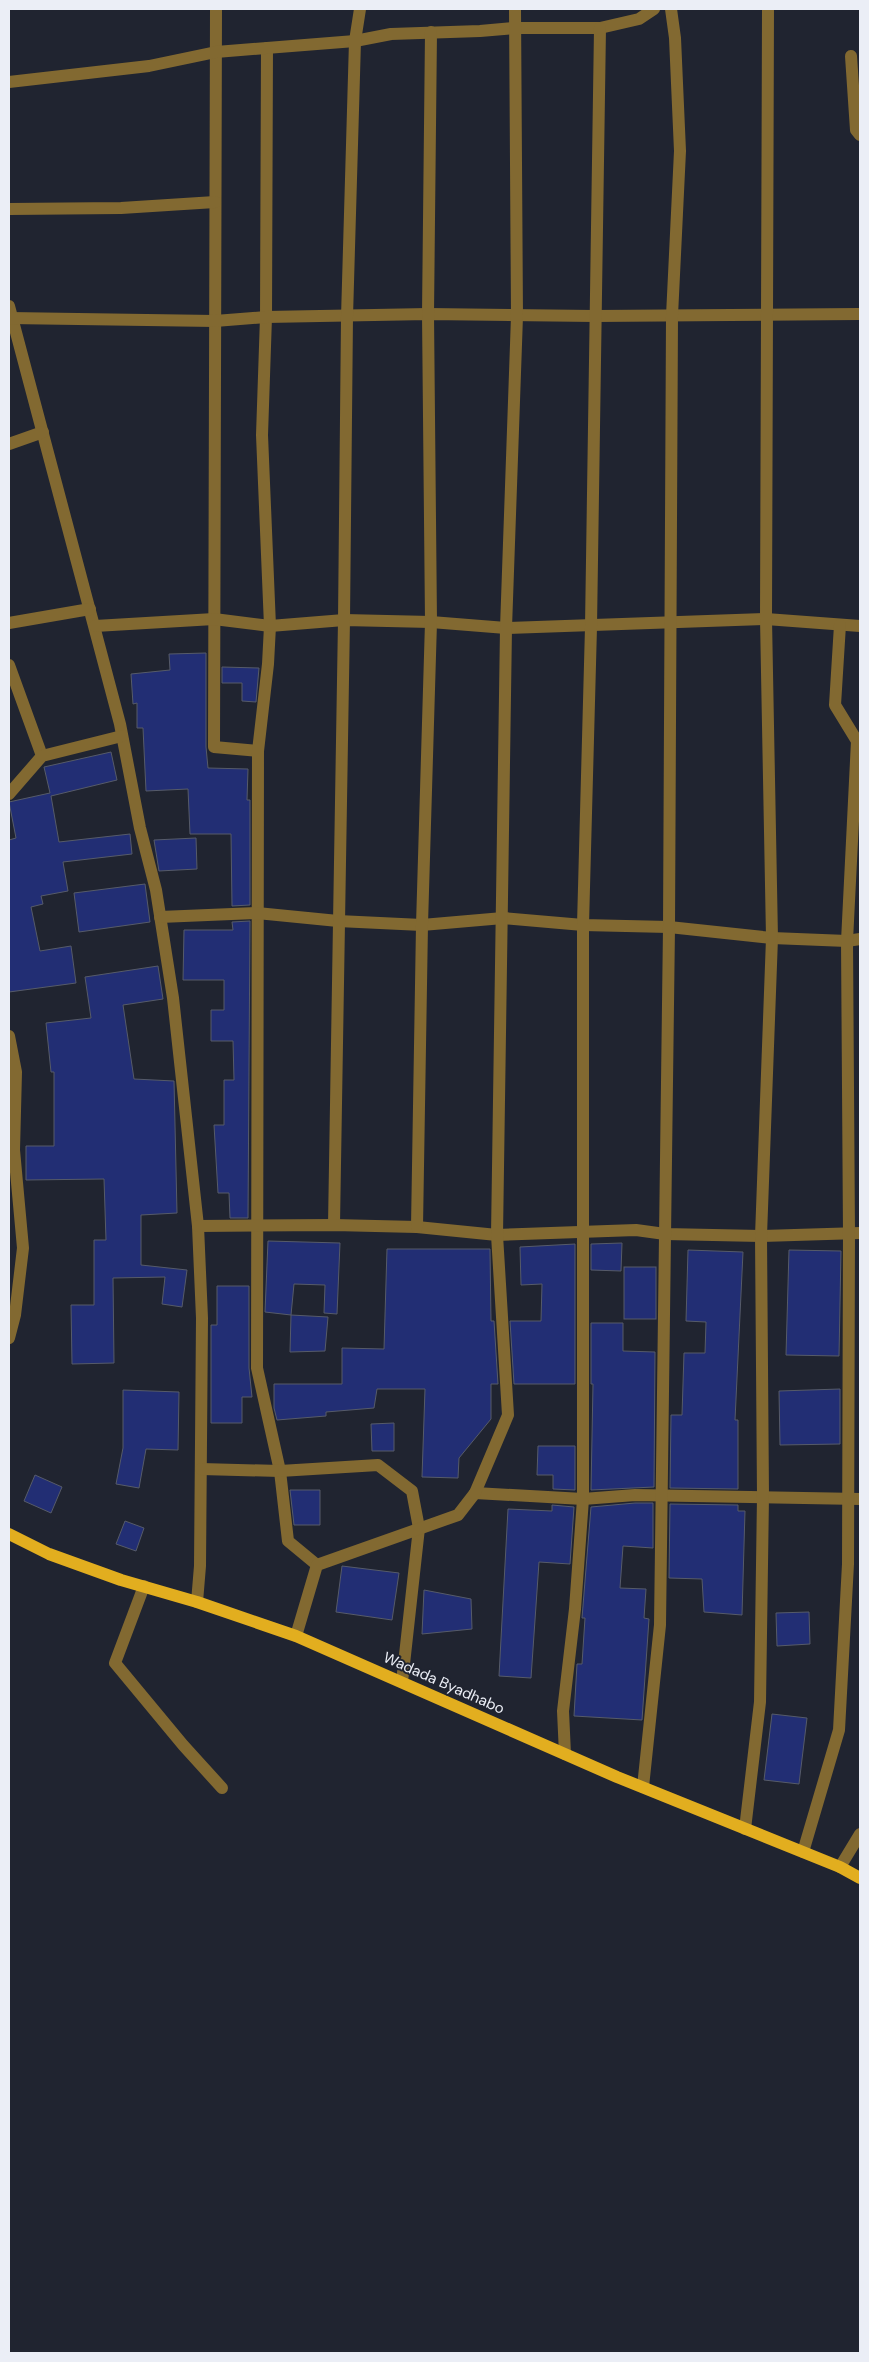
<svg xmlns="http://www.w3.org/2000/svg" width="869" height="2362" viewBox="0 0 869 2362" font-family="'DM Sans',sans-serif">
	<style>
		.building { fill: #222e74; stroke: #565b69 }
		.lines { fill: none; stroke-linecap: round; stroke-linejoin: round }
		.minor { stroke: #826931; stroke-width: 12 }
		.major { stroke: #e2ae1f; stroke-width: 12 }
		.labels { text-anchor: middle; stroke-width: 4; stroke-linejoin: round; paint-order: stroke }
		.street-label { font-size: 15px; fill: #ebeef6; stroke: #202430 }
	</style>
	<rect width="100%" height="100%" fill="#202430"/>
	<g class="building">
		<polygon points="206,653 206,747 208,768 248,769 247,800 250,800 250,905 232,906 231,834 190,834 188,789 146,791 143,728 137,728 137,703 133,704 131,674 170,670 169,654"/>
		<polygon points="222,667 259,668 256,702 242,701 242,683 222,683"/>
		<polygon points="111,752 117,780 51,796 59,842 130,834 132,854 63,862 68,891 41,896 43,904 31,907 40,951 71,946 76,983 9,992 9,840 16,838 9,802 50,793 44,767"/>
		<polygon points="196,838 197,869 159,871 154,840"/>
		<polygon points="145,884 150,922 79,932 74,893"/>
		<polygon points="250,921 248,1218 230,1218 229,1193 218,1193 214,1125 224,1125 224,1080 234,1080 233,1041 211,1041 211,1010 224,1010 224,980 183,980 184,930 233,930 232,922"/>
		<polygon points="158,966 163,999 123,1005 134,1079 174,1081 177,1213 141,1215 141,1265 187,1270 182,1307 162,1304 165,1277 113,1278 114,1363 72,1364 71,1305 94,1305 94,1240 106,1240 104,1179 26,1180 26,1146 54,1146 54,1072 51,1072 46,1023 91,1018 85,977"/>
		<polygon points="268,1241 340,1243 337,1314 324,1313 325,1285 294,1284 291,1315 265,1312"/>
		<polygon points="622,1243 621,1271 591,1270 591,1244"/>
		<polygon points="575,1244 575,1384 514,1384 510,1321 541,1321 542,1284 521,1285 520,1247"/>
		<polygon points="387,1249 490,1249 491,1321 494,1321 498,1384 491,1384 491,1419 459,1458 458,1478 422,1477 425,1389 377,1389 374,1408 326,1412 326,1416 277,1420 274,1408 274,1384 342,1384 342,1348 384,1349"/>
		<polygon points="688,1250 743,1252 735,1420 738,1420 738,1489 670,1488 671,1415 682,1415 684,1353 705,1353 706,1322 686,1321"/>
		<polygon points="789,1250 841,1251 839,1356 786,1355"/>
		<rect x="624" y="1267" width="32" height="52"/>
		<polygon points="217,1286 249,1286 249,1368 252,1397 242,1397 242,1423 211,1423 211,1325 217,1325"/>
		<polygon points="291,1315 328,1317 325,1351 290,1352"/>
		<polygon points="591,1323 623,1323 623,1351 655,1352 654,1487 591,1490 593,1384 591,1384"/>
		<polygon points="840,1389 840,1444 780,1445 779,1391"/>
		<polygon points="123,1390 179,1392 178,1450 146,1449 139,1488 116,1484 123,1448"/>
		<polygon points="394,1423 394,1451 372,1451 371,1424"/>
		<polygon points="538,1446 575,1446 575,1490 553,1489 553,1475 537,1475"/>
		<polygon points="35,1475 62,1487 51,1513 24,1501"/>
		<polygon points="290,1490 320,1490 320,1525 294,1525"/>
		<polygon points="635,1503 653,1503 653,1548 623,1546 620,1588 646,1589 644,1618 649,1619 642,1720 574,1716 577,1664 582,1664 585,1618 582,1618 591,1507"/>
		<polygon points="670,1504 738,1505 738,1511 745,1511 742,1615 704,1612 702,1579 669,1578"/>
		<polygon points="552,1505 574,1507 570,1564 539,1562 531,1678 499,1676 508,1509 552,1511"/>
		<polygon points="125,1521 144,1528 136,1551 116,1544"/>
		<polygon points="342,1566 399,1573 392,1620 336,1612"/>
		<polygon points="424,1590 471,1599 472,1629 422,1634"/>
		<polygon points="809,1612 810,1644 777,1646 776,1613"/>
		<polygon points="772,1714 807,1718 799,1784 764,1780"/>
	</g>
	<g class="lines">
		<g class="minor">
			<polyline points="216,9 214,747 258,751"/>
			<polyline points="267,48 266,317 262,435 270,626 268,664 258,751 257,1368 280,1471 288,1541 317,1565"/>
			<polyline points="851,56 856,130 860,135"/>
			<polyline points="9,82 149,66 216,52 355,41 391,34 480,31 514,28 600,28 639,19 654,9"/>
			<polyline points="9,209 121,208 215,202"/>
			<polyline points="9,306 120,724 140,828 156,890 173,998 198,1226 202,1318 200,1566 197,1602"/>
			<polyline points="9,318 215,321 266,317 428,314 595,316 860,314"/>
			<polyline points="9,444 43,432"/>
			<polyline points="9,623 90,609"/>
			<polyline points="95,626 214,619 270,626 344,620 431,622 506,628 766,619 860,626"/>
			<polyline points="9,665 42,756"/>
			<polyline points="9,794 42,756 122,736"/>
			<polyline points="160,917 257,913 338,921 422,925 503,918 583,925 669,927 772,938 847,941 860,939"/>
			<polyline points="9,1036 16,1072 14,1150 23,1248 15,1315 9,1338"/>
			<polyline points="334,1225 344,620 347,317 355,41 360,9"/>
			<polyline points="198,1226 334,1225 417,1227 497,1235 636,1230 665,1234 761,1236 860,1233"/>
			<polyline points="417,1227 422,925 431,622 428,314 431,32"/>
			<polyline points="201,1469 280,1471 378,1465 412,1491 419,1528 402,1682"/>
			<polyline points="475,1493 583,1499 635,1495 860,1499"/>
			<polyline points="144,1586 115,1663 183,1745 222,1788"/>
			<polyline points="296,1636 317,1565 458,1515 475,1493 508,1415 497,1235 506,628 517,316 515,9"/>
			<polyline points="565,1754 563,1711 575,1609 583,1499 583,925 591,627 600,28"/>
			<polyline points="643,1787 660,1625 669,927 672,316 680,151 675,38 671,9"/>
			<polyline points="745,1829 760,1702 763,1496 761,1236 772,938 766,619 768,9"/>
			<polyline points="803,1852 839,1730 848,1564 849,1234 847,941 857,741 835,705 840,625"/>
			<polyline points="840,1867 860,1834"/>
		</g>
		<polyline class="major" points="9,1534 49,1554 121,1580 197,1602 296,1636 617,1777 840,1867 860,1878"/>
	</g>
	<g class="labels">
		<g class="street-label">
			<text transform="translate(444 1683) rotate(24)" y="5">Wadada Byadhabo</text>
		</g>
	</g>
	<rect width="869" height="2362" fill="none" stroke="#ebeef6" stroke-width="20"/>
</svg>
